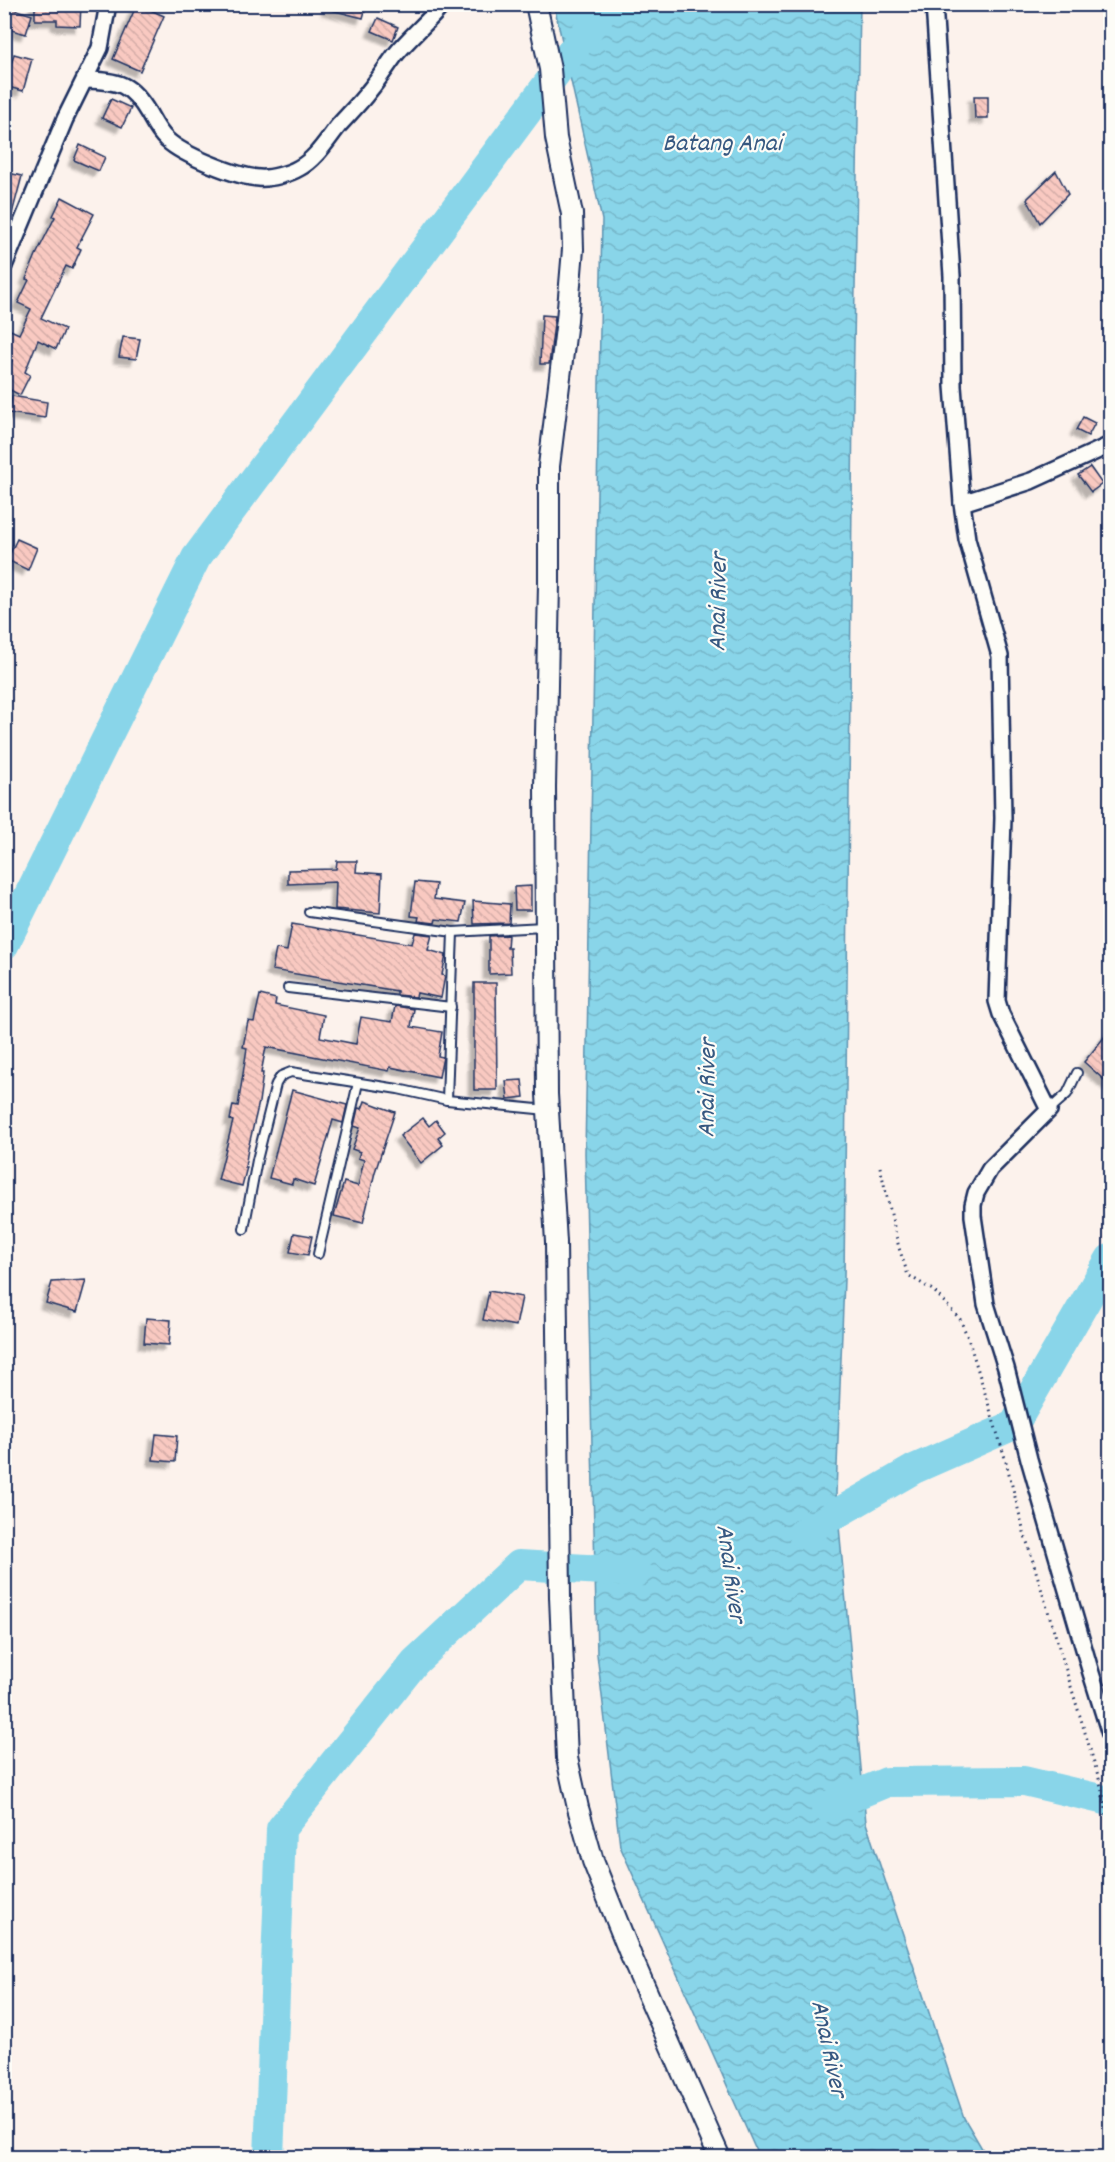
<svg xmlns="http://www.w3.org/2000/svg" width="1115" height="2162" viewBox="0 0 1115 2162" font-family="Dekko,sans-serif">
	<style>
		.water { fill: url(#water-waves); stroke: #5d93b1; stroke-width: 1.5 }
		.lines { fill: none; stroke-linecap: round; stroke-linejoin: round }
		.river { stroke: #89d5e9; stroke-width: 30 }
		.building { fill: url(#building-back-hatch); stroke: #1b2f5e; stroke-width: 1.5; filter: url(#shadow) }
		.service-casing { stroke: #1b2f5e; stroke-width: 12 }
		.minor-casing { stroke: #1b2f5e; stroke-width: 20 }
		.tertiary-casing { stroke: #1b2f5e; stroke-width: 24 }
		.path { stroke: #1b2f5e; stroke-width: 3; stroke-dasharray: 1.5 4.5; stroke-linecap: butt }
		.service { stroke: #fdfcf7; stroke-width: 8 }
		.minor { stroke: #fdfcf7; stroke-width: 15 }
		.tertiary { stroke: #fdfcf7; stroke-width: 20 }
		.labels { text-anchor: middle; stroke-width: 4.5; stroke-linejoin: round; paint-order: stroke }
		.water-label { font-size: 26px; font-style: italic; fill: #365881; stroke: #fdfcf7 }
	</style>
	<defs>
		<pattern id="water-waves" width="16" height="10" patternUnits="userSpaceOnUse" patternTransform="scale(1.5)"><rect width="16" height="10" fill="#89d5e9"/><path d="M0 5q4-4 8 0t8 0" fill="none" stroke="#76b7ca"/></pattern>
		<pattern id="building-back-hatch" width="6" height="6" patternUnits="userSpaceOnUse" patternTransform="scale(1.5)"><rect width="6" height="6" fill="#f9c9c1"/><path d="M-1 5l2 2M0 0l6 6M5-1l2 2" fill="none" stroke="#d5ada8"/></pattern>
		<filter id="shadow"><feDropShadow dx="-5.5" dy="5.5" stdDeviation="1.5" flood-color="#0004"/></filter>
	</defs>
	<rect width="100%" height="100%" fill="#fcf2ec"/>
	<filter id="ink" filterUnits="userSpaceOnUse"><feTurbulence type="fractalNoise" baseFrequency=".0167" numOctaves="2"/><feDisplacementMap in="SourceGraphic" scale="12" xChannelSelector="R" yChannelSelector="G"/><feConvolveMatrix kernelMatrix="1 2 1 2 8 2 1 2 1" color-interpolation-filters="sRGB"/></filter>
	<g filter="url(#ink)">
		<polygon class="water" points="554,5 860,5 853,401 844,1279 836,1493 866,1823 964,2118 987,2157 759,2157 620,1846 597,1654 585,1153 602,220"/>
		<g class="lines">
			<g class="river">
				<polyline points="4,945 196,558 607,4"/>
				<polyline points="803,1533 914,1469 1014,1425 1110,1259"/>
				<polyline points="826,1807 887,1782 1024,1781 1109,1801 1110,1800"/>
				<polyline points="269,2158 281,1829 415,1662 519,1565 636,1572"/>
			</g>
		</g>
		<g class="building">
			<polygon points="35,4 81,4 80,26 57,25 57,20 35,20"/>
			<polygon points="137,4 164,16 140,71 113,59"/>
			<polygon points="328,4 367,4 363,18 327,9"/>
			<polygon points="4,6 32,15 26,34 4,28"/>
			<polygon points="378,18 398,27 393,40 372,31"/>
			<polygon points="14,54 32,59 23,91 5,86"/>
			<polygon points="974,96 988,96 988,118 975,118"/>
			<polygon points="111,99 131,108 122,127 102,118"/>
			<polygon points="80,145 105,157 99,171 74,160"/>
			<polygon points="1056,171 1068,194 1040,223 1027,199"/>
			<polygon points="4,172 22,176 9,225 4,224"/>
			<polygon points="62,197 94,214 77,247 81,249 72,269 66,266 41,318 65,329 56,349 38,340 25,372 30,375 20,395 4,387 4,375 12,361 4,358 4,327 19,334 31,309 18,303 29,280 26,279 36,255 55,217 53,216"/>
			<polygon points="542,315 555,316 549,364 540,364"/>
			<polygon points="123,337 140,339 136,359 119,357"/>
			<polygon points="12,396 47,402 45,418 9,413"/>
			<polygon points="1083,417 1095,423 1088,436 1076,430"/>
			<polygon points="1090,467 1102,484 1091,492 1078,475"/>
			<polygon points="17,539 37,548 28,570 7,560"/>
			<polygon points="337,861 357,861 356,872 382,874 380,913 335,909 336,882 288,884 288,870 336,869"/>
			<polygon points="415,882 436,884 434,899 465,903 461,922 436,919 435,923 418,921 419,917 411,916"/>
			<polygon points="531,886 531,910 515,910 514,887"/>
			<polygon points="473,901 510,904 509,923 474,924"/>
			<polygon points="292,924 412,944 415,933 432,935 428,950 446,955 442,975 445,976 441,998 417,993 416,997 397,995 397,991 272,970 276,949 287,951"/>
			<polygon points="508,935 507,948 510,948 511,973 489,974 489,936"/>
			<polygon points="474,983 496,983 497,1090 474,1090"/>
			<polygon points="260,995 276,999 275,1005 324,1015 320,1037 356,1044 361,1017 392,1022 395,1006 414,1009 411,1027 442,1032 438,1056 443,1057 439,1077 390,1067 389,1071 266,1047 261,1073 263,1073 259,1102 248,1149 245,1167 247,1167 242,1186 218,1180 233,1121 230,1120 233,1105 238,1106 247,1048 243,1047 248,1021 254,1022"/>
			<polygon points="1110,1030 1110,1085 1084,1062"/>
			<polygon points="522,1080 524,1097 508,1099 506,1081"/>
			<polygon points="292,1090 347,1105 343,1123 333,1120 314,1186 293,1179 292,1184 269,1178"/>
			<polygon points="365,1101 395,1112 375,1172 363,1223 334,1216 344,1182 358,1186 364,1160 358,1158 360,1152 352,1149 360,1128 354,1126 358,1108 362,1109"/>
			<polygon points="423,1118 429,1126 436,1120 445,1132 438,1138 443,1145 421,1163 400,1136"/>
			<polygon points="294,1233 312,1236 308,1255 290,1252"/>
			<polygon points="86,1280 77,1312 46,1303 52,1282"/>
			<polygon points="489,1291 522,1297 516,1326 483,1320"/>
			<polygon points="146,1318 171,1320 169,1345 144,1343"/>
			<polygon points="156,1434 177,1436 175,1462 153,1460"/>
		</g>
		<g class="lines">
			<defs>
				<g id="service">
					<polyline points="309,912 453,932 544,927"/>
					<polyline points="288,988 451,1007"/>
					<polyline points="447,1100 453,932"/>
					<polyline points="1049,1110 1067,1094 1077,1073"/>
					<polyline points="244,1229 257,1160 276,1084 281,1076 291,1072 398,1089 447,1100 547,1110"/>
					<polyline points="318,1254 358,1083"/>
				</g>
				<g id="minor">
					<polyline points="934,4 952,276 953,386 962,503 967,539 1000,656 1003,818 997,1001 1001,1014 1049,1110 990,1169 976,1193 973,1205 973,1216 986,1304 1006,1368 1029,1459 1091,1673 1110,1734"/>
					<path d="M86,80c33,1 45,3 63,34 5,9 10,19 18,26 16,15 70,37 92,38 11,1 30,-4 40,-10 17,-9 28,-28 40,-43 10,-11 21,-22 30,-34 10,-12 18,-25 27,-37 14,-17 32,-32 47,-50"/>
					<polyline points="4,266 65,119 100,48 108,4"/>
					<polyline points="962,503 1031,481 1110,445"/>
				</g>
				<polyline id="tertiary" points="536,4 550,69 556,138 572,214 573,249 567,320 549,466 549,583 545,787 547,1094 556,1242 560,1597 567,1758 578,1808 593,1861 631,1956 720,2158"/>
			</defs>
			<use href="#service" class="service-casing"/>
			<use href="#minor" class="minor-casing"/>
			<use href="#tertiary" class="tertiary-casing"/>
			<polyline class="path" points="880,1167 899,1248 908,1275 934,1291 960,1319 968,1338 1005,1458 1024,1532 1100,1782 1110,1828"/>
			<use href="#service" class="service"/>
			<use href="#minor" class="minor"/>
			<use href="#tertiary" class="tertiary"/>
		</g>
	</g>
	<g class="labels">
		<g class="water-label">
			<text x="722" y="150">Batang Anai</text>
			<text transform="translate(716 602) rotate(-89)" y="9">Anai River</text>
			<text transform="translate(705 1088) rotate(-89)" y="9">Anai River</text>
			<text transform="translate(733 1573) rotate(82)" y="9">Anai River</text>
			<text transform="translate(831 2048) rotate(78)" y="9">Anai River</text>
		</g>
	</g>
	<rect width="1115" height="2162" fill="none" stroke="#fdfcf7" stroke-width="24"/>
	<rect x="12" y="12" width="1091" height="2138" fill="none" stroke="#1b2f5e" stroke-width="2" filter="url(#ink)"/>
</svg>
